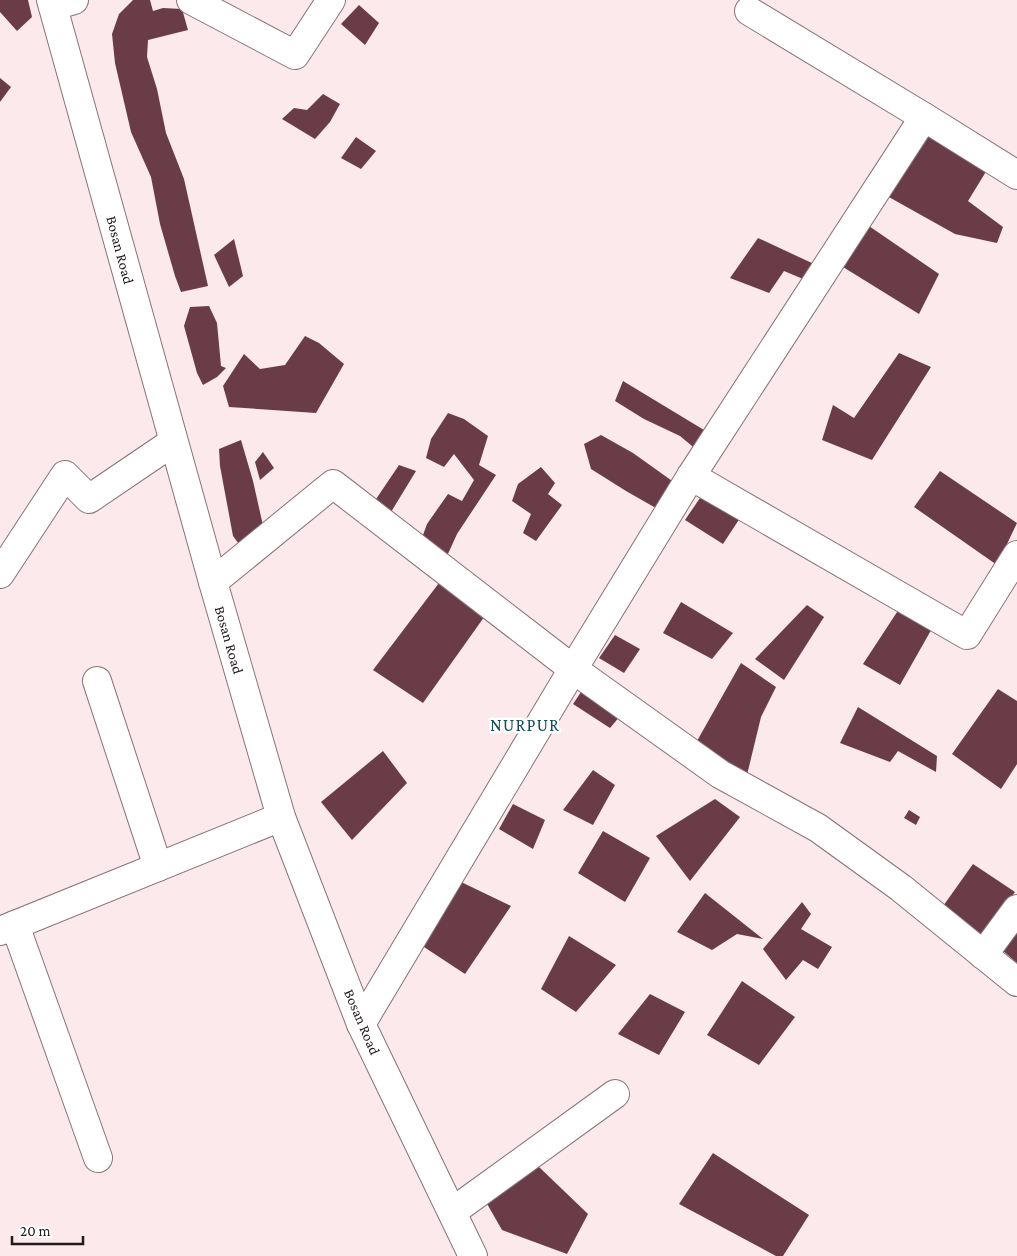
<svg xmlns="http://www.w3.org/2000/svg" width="1017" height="1256" viewBox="0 0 1017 1256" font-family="'Crimson Pro',serif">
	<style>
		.building { fill: #6a3c47 }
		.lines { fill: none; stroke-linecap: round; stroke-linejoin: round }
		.minor-casing { stroke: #887377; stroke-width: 30 }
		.major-casing { stroke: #887377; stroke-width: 30 }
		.minor { stroke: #fff; stroke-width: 28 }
		.major { stroke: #fff; stroke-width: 28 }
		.labels { text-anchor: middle; stroke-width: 5; stroke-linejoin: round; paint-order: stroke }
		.street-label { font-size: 15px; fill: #21191b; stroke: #fff }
		.quarter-label { font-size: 18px; letter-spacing: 1px; fill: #154d59; stroke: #fff }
	</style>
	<rect width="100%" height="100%" fill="#fce9ec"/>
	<g class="building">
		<polygon points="0,0 28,0 32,17 17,31 0,12"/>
		<polygon points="133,0 150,0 153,11 163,8 182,9 188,30 148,40 147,57 157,89 166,133 184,179 208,286 181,292 175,276 160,224 151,177 131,132 115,63 112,34 119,14"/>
		<polygon points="359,5 379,23 365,45 341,24"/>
		<polygon points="0,78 11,87 0,102"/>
		<polygon points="323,94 340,104 330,122 315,139 282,119 294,108 307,110"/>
		<polygon points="926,134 987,170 968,201 1003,227 997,243 955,234 887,196"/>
		<polygon points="356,137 376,151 361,169 341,158"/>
		<polygon points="866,224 939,274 919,314 843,267"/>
		<polygon points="758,238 814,264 803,279 784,271 769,293 730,278"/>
		<polygon points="234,239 243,276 229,287 214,255"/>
		<polygon points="209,306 217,323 221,366 226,368 217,377 203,385 197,373 184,326 190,307"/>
		<polygon points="305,336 319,343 344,364 316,413 229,407 223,386 244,354 260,369 285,365"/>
		<polygon points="899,353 931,367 872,460 822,440 833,405 854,418"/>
		<polygon points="623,381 704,430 698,451 680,436 644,419 615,401"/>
		<polygon points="448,413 464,419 488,436 479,465 496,475 457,534 447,556 423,535 427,524 448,494 462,501 474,480 454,454 444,467 426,458 431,439"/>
		<polygon points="601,435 633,453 675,483 677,499 654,507 626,491 591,469 584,444"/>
		<polygon points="241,440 253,481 264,530 247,555 233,536 220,466 219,449"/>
		<polygon points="263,452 274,468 260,480 255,462"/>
		<polygon points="399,465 416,471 388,517 368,511"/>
		<polygon points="541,467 555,483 548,494 562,505 536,541 523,533 531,514 512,501 518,484"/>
		<polygon points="940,471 1017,523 997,565 914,507"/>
		<polygon points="700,498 742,515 723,544 685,520"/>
		<polygon points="442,579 487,613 423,703 373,670"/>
		<polygon points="681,602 733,633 712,659 663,633"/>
		<polygon points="807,605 824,617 784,680 755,659"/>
		<polygon points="901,606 934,625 900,685 863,664"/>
		<polygon points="615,635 640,649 624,673 599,658"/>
		<polygon points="741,663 776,687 761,717 746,779 697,741"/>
		<polygon points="583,689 621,715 610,728 573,704"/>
		<polygon points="998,689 1017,701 1017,764 1001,789 952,754"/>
		<polygon points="858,707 937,756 936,772 898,751 890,762 840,743"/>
		<polygon points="383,751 407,783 352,840 321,802"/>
		<polygon points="593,770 615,785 593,825 563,810"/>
		<polygon points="715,799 740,817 690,881 656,836"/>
		<polygon points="513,804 545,820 533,849 499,829"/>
		<polygon points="909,810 920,817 916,825 904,818"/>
		<polygon points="603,831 650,858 625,902 578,873"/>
		<polygon points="973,864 1015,892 983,936 941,909"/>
		<polygon points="459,881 511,906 465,974 424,947"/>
		<polygon points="705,893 763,939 737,934 712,950 677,932"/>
		<polygon points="802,902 811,914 801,929 832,947 818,969 803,960 786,980 763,949"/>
		<polygon points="1017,930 1017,963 1001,949"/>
		<polygon points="569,936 616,965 576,1012 541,989"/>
		<polygon points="742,981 795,1017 759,1065 707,1035"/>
		<polygon points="650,994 685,1012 659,1055 618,1034"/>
		<polygon points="713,1153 809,1215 783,1256 776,1256 679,1204"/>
		<polygon points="538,1166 588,1214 567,1254 502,1230 486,1202"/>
	</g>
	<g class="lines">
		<defs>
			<g id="minor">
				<polyline points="191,0 295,55 331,0"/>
				<polyline points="53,6 74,0"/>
				<polyline points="749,11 924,117"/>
				<polyline points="691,476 967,635 1017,555"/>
				<polyline points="0,574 65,475 89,499 173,442"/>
				<polyline points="213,582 333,484 573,669 720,774 818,828 901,888 1017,982"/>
				<polyline points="97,681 158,867"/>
				<polyline points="15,925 98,1158"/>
				<polyline points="0,931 281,817"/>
				<polyline points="983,955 1017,909"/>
				<polyline points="361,1024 573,669 691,476 924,117 1017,175"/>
				<polyline points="452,1212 615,1094"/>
			</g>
			<polyline id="major" points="51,0 213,582 281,817 361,1024 473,1256"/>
		</defs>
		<use href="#minor" class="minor-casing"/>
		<use href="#major" class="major-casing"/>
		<use href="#minor" class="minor"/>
		<use href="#major" class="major"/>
	</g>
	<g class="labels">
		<g class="street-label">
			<text transform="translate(120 250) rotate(75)" y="5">Bosan Road</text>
			<text transform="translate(229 640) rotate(74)" y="5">Bosan Road</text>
			<text transform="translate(362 1022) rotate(67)" y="5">Bosan Road</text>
		</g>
		<g class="quarter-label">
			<text x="525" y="731">NURPUR</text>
		</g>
	</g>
	<path d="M12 1236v8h71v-8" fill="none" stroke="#21191b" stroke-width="2.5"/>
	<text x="20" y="1236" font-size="15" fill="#21191b" stroke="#ffffff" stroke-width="4" paint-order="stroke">20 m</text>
</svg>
